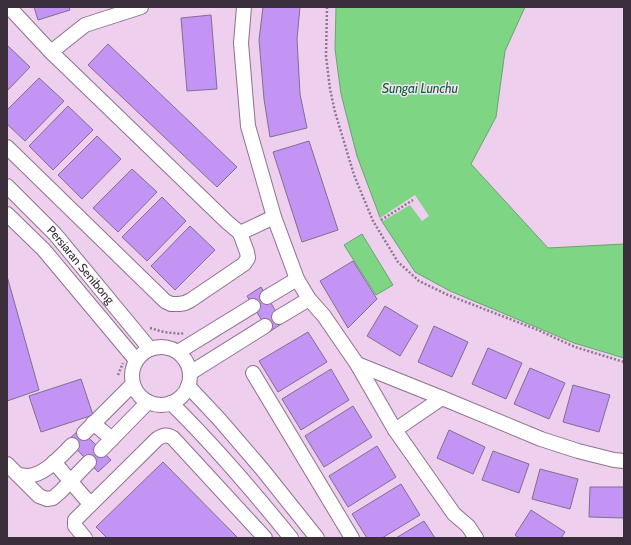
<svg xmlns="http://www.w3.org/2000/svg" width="631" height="545" viewBox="0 0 631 545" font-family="Cabin,sans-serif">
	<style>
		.water { fill: #7ed685; stroke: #6aa46f }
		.pier { fill: #eecfee }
		.building { fill: #c394f4; stroke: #7f6f91 }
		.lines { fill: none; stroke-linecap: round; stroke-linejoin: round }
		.minor-casing { stroke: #8d718e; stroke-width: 16 }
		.path { stroke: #8d788d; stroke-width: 2.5; stroke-dasharray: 2 2; stroke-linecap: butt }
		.minor { stroke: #fff; stroke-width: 14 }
		.labels { text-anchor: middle; stroke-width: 3; stroke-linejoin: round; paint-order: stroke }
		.street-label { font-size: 12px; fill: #3b2e3b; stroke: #fbdcfc }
		.water-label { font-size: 13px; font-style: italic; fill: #04691f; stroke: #fbdcfc }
	</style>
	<rect width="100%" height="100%" fill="#eecfee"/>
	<g class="water">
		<polygon points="336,7 525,7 505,51 496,117 471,164 548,248 624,244 624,358 574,343 450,291 415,272 381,220 357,156 341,94 335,49"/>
		<polygon points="362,234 393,285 376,295 344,245"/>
	</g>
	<polygon class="pier" points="415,195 429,216 422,221 410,205 383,221 381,220 380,218"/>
	<g class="building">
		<polygon points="34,7 69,7 70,10 38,20"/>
		<polygon points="263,7 300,7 297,39 300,94 307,128 270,137 264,99 259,40"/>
		<polygon points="211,15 217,89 187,91 181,18"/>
		<polygon points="108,44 237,167 217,187 88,65"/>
		<polygon points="7,45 30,67 7,91"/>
		<polygon points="39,78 64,101 25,141 7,124 7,110"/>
		<polygon points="68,106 93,130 53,170 29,146"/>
		<polygon points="97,136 121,159 82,199 58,175"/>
		<polygon points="309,141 338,230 302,242 273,152"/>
		<polygon points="132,169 157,192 118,232 93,208"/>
		<polygon points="162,197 186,221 147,261 122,237"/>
		<polygon points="190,226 215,250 175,290 151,266"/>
		<polygon points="353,261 377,299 348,328 320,281"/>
		<polygon points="7,276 39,390 7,401"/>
		<polygon points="261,287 283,323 269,332 247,296"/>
		<polygon points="385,306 418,326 400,356 367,336"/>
		<polygon points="434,326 468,342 452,377 418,362"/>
		<polygon points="308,332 327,362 278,392 259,361"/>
		<polygon points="488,348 522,363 506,399 472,384"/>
		<polygon points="530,368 565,383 549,419 514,404"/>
		<polygon points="331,369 349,400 301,430 282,399"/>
		<polygon points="81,379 93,415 41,432 29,396"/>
		<polygon points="573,385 610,395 599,432 563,422"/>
		<polygon points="353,406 372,437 324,467 305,436"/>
		<polygon points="80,429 111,460 98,472 68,440"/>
		<polygon points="449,430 485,447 473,474 437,458"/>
		<polygon points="377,446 396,477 348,507 329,476"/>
		<polygon points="493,451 529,464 519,493 482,480"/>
		<polygon points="163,462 238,538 107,538 96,527"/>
		<polygon points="540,469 578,479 570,509 532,499"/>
		<polygon points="401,484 420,515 382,538 367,538 352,514"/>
		<polygon points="590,487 624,487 624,518 589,517"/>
		<polygon points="531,510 565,532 561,538 519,538 515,535"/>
		<polygon points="424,521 435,538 396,538"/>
	</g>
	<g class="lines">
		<defs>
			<g id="minor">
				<polyline points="244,7 241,43 248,126 274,217 297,279 309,299 324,316 357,364 395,430 454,514 468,526 476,538"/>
				<polyline points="51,52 85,25 141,7"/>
				<polyline points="7,147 165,301 171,304 179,304 185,303 191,300 244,264 248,258 247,252 240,233 227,222 51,52 9,7"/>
				<path id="s1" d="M7,186l48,48 95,115"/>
				<polyline points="7,214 44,250 136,360"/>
				<polyline points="240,233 274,217"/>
				<polyline points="267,297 297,279"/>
				<polyline points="279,317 309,299"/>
				<circle cx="161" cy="376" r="29"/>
				<polyline points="178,352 253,306"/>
				<polyline points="357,364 442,398 541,439 578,451 614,460 624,461"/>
				<polyline points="190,373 265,326"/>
				<polyline points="253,373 352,538"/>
				<polyline points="188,386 219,419 262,469 317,538"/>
				<path d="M171,403c43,42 82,88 120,135"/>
				<polyline points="93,423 112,439"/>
				<polyline points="395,430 442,398"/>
				<polyline points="84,433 133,384"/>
				<polyline points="101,450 148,402"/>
				<polyline points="54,462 84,497 91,504"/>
				<polyline points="7,464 39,496 47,499 53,498 60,492 89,462"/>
				<path d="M18,475c3,0 6,1 9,1 17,0 34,-20 45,-31"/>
				<path d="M85,538l-10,-12v-6l82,-81c6,-4 10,-5 16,-1l92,100"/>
			</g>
		</defs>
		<use href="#minor" class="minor-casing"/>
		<g class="path">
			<polyline points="327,7 326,56 330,89 335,112 354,175 373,221 398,262 419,281 448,295 538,330 575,347 624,362"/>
			<polyline points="381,220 413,200"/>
			<polyline points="150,328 164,332 181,334 183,333"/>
			<polyline points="118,375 123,363"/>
		</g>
		<use href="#minor" class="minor"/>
	</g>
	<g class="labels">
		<g class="street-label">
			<text dy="4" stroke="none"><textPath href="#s1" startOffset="108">Persiaran Senibong</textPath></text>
		</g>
		<g class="water-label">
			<text x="420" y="93">Sungai Lunchu</text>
		</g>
	</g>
	<rect width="631" height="545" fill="none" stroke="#3b2e3b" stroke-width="16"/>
</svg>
